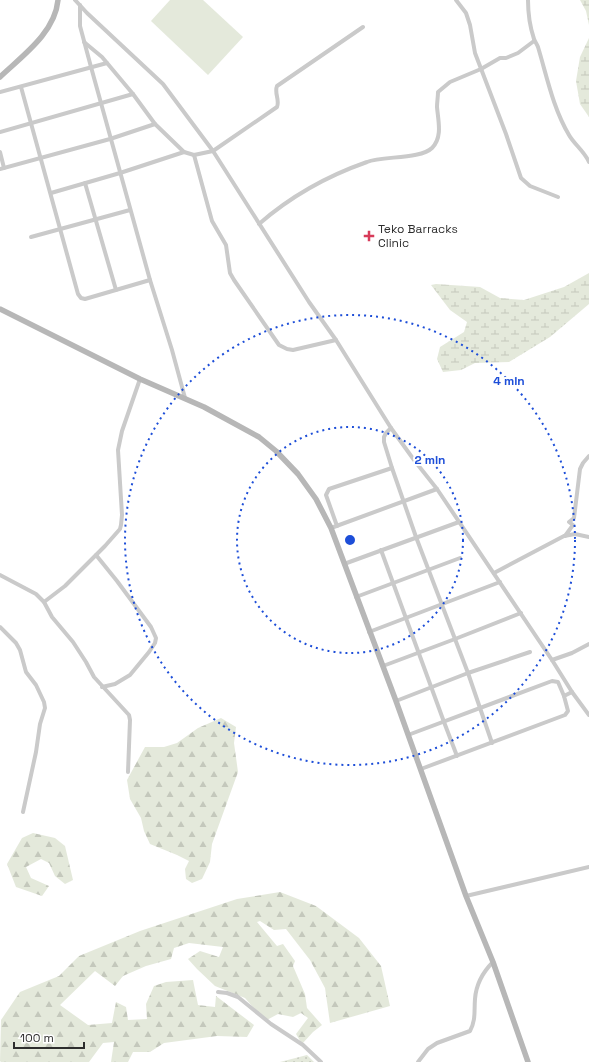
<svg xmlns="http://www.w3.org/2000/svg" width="589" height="1062" viewBox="0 0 589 1062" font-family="'Space Grotesk',sans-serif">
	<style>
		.grass { fill: url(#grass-dots) }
		.forest { fill: url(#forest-firs) }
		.wetland { fill: url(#wetland-marsh) }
		.garden { fill: #e4e9db }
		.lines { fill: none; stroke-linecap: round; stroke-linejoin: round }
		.street { stroke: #cacaca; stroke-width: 4 }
		.secondary { stroke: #b7b7b7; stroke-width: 5.5 }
		.ring { fill: none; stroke: #1d4ed8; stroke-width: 2; stroke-dasharray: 2 4 }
		.poi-dot { fill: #d73b59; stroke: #fff; stroke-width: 1.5 }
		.labels { text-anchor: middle; stroke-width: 4; stroke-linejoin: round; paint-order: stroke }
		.poi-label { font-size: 12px; fill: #2d2d2d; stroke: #fff; text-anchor: start }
		.centre { fill: #1d4ed8; stroke: #fff; stroke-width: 2 }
		.ring-label { font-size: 12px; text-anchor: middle; font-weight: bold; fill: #1d4ed8; stroke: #fff; stroke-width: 4; stroke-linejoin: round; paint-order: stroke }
	</style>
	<defs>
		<pattern id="grass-dots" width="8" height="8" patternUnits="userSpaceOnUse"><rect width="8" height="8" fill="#e4e9db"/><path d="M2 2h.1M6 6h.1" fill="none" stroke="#c4c8bc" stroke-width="1.8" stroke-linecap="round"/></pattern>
		<pattern id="forest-firs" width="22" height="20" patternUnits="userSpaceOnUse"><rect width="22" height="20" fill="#e4e9db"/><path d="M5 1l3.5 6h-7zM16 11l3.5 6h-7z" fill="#c4c8bc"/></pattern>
		<pattern id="wetland-marsh" width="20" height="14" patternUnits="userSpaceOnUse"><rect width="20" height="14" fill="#e4e9db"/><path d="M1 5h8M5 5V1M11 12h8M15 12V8" fill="none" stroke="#c4c8bc"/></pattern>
	</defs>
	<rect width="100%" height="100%" fill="#fff"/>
	<polygon class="grass" points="307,1055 314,1062 280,1062"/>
	<g class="forest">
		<polygon points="221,718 236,727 234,743 238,772 212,844 210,862 202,879 192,883 186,879 185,869 189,861 177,855 150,844 144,831 141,818 130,799 127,780 145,747 164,747 177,743 198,728"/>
		<polygon points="33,833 55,838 65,846 73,880 65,884 55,876 49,863 41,859 26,867 31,878 49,886 42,896 16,887 7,864 22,838"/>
		<polygon points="280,892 316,906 359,938 381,966 390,1006 330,1023 325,988 310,960 286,929 274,930 260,921 257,922 277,946 283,944 295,961 293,966 305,994 307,1008 322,1025 313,1032 302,1044 296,1034 308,1018 301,1013 293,1017 278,1014 265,1021 245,998 215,986 197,969 188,959 200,951 219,957 223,947 189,943 174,948 171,959 146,966 123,976 115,986 95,971 60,1005 88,1025 112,1023 116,1002 126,1007 128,1020 147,1019 146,1004 154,986 166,982 193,980 198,1005 215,1007 216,996 254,1025 247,1037 217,1036 164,1043 150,1052 133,1052 128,1062 111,1062 114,1042 103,1043 89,1062 1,1062 0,1061 1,1020 20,992 59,976 79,956 140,931 237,899"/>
	</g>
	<g class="wetland">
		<polygon points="580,0 589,0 589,25 586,11"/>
		<polygon points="589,38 589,117 580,104 576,81 580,57"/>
		<polygon points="589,273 589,304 550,337 509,362 475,363 461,370 443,372 437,359 440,347 464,332 467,322 450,310 431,285 436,284 480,287 500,298 524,300 564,287"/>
	</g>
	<polygon class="garden" points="170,0 203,0 243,37 208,75 151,21"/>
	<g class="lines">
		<g class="street">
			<polyline points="75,0 87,13 163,84 213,151 309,302 336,340 391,428 414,460 437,489 552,660 572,692 589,715"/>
			<polyline points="456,0 466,13 470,25 475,53 506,134 521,178 530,186 558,197"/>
			<path d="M528,0c0,13 2,27 6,39 1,3 3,5 4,8 9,30 15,61 31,88 5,9 15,16 20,27"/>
			<polyline points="80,5 80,26 91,67 150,280 172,350 185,398"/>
			<polyline points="84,42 102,57 133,94 155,124 184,152 194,155 212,221 226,245 230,273 234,280 279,345 287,349 293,350 336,340"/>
			<polyline points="21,87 78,294 81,298 85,299 150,280"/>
			<polyline points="0,92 107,63"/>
			<polyline points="0,132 133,94"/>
			<polyline points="0,152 4,168"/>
			<path d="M194,155l19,-4 64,-44c3,-7 -3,-14 0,-21l86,-59"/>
			<polyline points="0,169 110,139 155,124"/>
			<polyline points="85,183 116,290"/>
			<polyline points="51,193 120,173 184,152"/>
			<path d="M259,224c32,-28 68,-48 108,-62 15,-6 54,-3 65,-14 11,-11 6,-28 5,-41 0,-5 1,-10 1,-15l12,-10 31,-13 19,-11h6l12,-5 16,-12"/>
			<polyline points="31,237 130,210"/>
			<polyline points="391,428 386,433 384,437 384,442 392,468 416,537 468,673 492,743"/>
			<polyline points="337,526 326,495 329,489 392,468"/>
			<polyline points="331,528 437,489"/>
			<polyline points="565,536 573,525 569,522 574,518 580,469 583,463 589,456"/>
			<polyline points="381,550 444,722 457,756"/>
			<polyline points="96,555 117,581 151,627 156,638 155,643 149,652 130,675 115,684 102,687"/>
			<polyline points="344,564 459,522"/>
			<polyline points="494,573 564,536 575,534 589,537"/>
			<polyline points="0,575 36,594 44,602 52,617 73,642 86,662 94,677 129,715 130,720 128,772"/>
			<polyline points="356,597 460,558"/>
			<polyline points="44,602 65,586 105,546 120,529 121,525 122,515 118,450 122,431 140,379"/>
			<polyline points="0,627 16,643 20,650 26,672 36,685 44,702 45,708 40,724 36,752 23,812"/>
			<polyline points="369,632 500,582"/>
			<polyline points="552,660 572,653 589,644"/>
			<polyline points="383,666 455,639 521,613"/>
			<polyline points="396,701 468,673 530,652"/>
			<polyline points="408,735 552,681 558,682 564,696"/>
			<polyline points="421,769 565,715 568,711 564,696 572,692"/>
			<polyline points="466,896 589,867"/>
			<polyline points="218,992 227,993 238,997 271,1024 303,1045 321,1062"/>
			<path d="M418,1062l10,-13 9,-6 33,-12c6,-11 4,-20 5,-32 1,-14 8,-27 18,-37"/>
		</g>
		<g class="secondary">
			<path d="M0,77c22,-21 55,-44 58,-77"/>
			<polyline points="0,309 140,379 204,407 259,437 276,451 298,474 316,499 331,528 396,701 466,896 493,962 528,1062"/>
		</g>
	</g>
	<g class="ring">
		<circle cx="350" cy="540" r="113"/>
		<circle cx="350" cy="540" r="225"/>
	</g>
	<path class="poi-dot" d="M367 230h4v4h4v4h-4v4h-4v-4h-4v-4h4z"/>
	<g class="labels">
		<g class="poi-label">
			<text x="378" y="233">Teko Barracks<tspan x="378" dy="14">Clinic</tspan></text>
		</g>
	</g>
	<circle cx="350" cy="540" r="6" class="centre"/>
	<g class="ring-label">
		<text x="509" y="385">4 min</text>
		<text x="430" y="464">2 min</text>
	</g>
	<path d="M14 1042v6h70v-6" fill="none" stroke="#2d2d2d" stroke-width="2"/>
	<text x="20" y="1042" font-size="12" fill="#2d2d2d" stroke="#ffffff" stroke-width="3" paint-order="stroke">100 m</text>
</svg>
